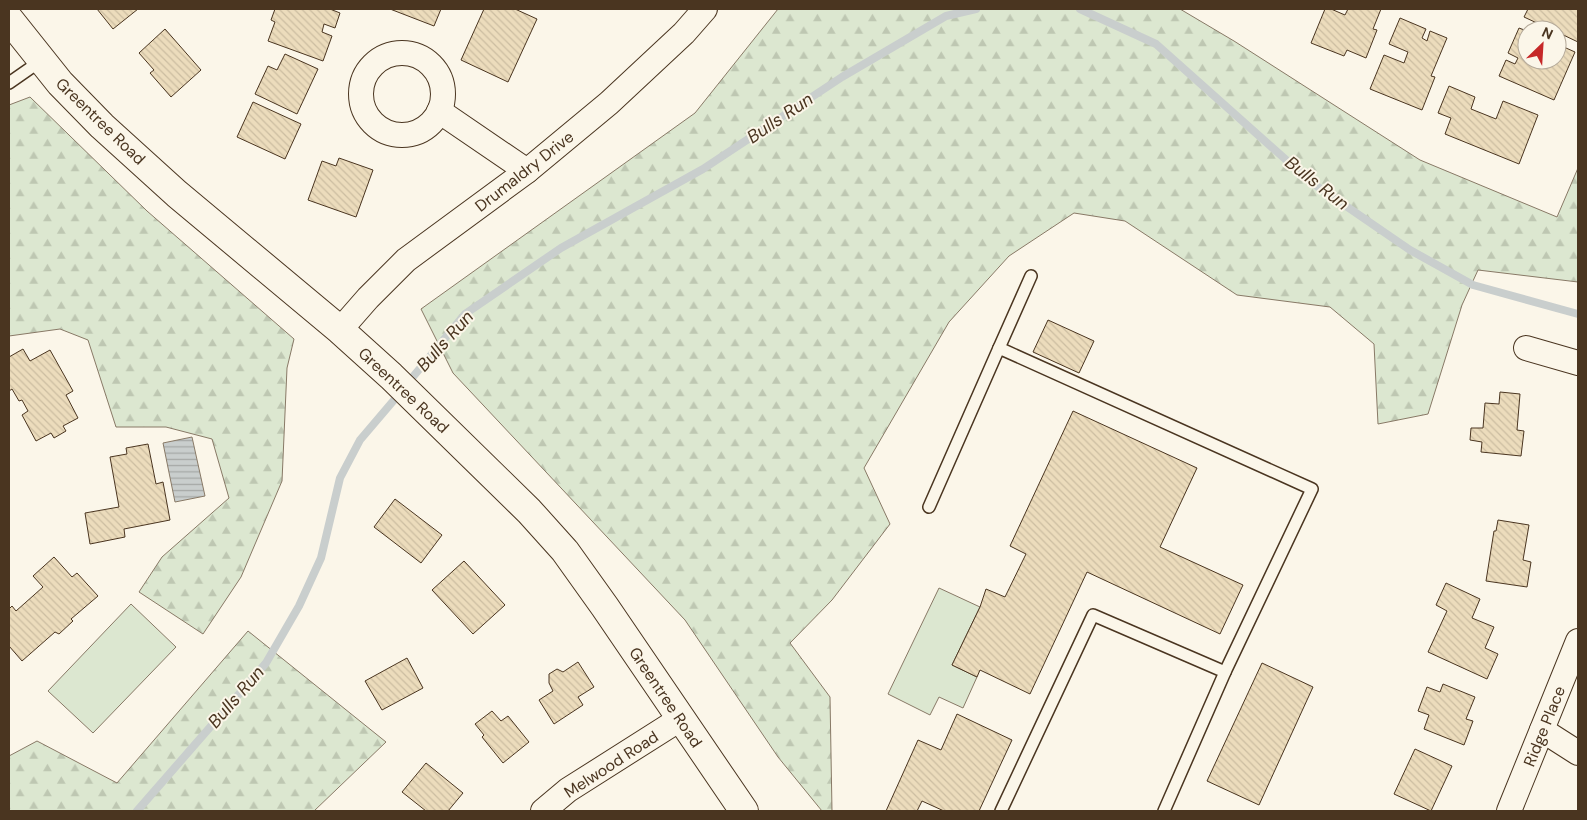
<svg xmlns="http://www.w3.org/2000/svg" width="1587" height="820" viewBox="0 0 1587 820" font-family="'DM Sans',sans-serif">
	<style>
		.forest { fill: url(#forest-firs); stroke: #887966 }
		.park { fill: #dce7d0; stroke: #887966 }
		.water { fill: url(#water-rules); stroke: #887966 }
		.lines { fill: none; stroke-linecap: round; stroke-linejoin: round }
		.stream { stroke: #c9cecd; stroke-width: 8 }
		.building { fill: url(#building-back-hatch); stroke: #4a3520 }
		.service-casing { stroke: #4a3520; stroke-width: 14 }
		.minor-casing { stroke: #4a3520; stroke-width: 26 }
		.tertiary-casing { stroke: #4a3520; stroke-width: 30 }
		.service { stroke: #fbf6e9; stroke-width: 11 }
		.minor { stroke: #fbf6e9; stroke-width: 24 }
		.tertiary { stroke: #fbf6e9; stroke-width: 28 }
		.labels { text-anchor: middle; stroke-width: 4; stroke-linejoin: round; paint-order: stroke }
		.street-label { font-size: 16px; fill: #4a3520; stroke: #fbf6e9 }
		.water-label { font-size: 18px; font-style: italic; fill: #4a3520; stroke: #fbf6e9 }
	</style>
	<defs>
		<pattern id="forest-firs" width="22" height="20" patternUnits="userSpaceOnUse" patternTransform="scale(1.25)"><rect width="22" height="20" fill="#dce7d0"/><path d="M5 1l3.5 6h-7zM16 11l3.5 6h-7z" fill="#bec7b2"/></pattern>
		<pattern id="water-rules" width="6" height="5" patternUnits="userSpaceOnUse" patternTransform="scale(1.25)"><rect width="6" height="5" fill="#c9cecd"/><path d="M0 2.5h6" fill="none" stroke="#a5a8a6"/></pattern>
		<pattern id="building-back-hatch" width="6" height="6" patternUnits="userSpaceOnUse" patternTransform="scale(1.25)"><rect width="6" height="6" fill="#ecdcbc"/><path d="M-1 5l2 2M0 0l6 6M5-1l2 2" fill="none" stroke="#ccbda1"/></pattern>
	</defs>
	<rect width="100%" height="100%" fill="#fbf6e9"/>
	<g class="forest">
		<polygon points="778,9 1180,9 1234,41 1420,160 1557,217 1578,168 1578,282 1478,270 1462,305 1428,414 1378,424 1374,344 1330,307 1237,295 1125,221 1074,213 1009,256 949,322 864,468 890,524 832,600 790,643 830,697 832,811 822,811 778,757 685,620 453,373 421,309 695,113"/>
		<polygon points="30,97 147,211 294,339 287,368 282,481 241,577 203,634 139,592 162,557 229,498 212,439 166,427 116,427 88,340 60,329 9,336 9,105"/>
		<polygon points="248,631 386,742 314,811 9,811 9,756 37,741 117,783"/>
	</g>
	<g class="park">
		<polygon points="939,588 980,607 952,665 977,677 963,708 939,697 930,715 888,694"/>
		<polygon points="131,604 176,647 93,733 48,691"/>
	</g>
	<polygon class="water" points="192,437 205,496 175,502 163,443"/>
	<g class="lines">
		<g class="stream">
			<polyline points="1080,9 1156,44 1311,182 1410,250 1473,285 1578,314"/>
			<polyline points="407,384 465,314 561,248 703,169 842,77 946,16 976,9"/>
			<polyline points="137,811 266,663 299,606 321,558 340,478 360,440 400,393"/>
		</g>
	</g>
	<g class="building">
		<polygon points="97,9 138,9 113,29"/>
		<polygon points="275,9 330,9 340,13 335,28 324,24 322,32 332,36 323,61 268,41 275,22 271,20"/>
		<polygon points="390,9 441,9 434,26"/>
		<polygon points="484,9 515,9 537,19 508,82 461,60"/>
		<polygon points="1325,9 1331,9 1345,15 1348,9 1381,9 1373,29 1377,30 1366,58 1347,50 1344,56 1311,43"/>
		<polygon points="1528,9 1578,9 1578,42 1557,32 1557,30 1552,30 1524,17"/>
		<polygon points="1400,18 1426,29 1422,38 1427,41 1430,31 1447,38 1431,76 1435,77 1422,110 1370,89 1384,55 1404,63 1408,52 1389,44"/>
		<polygon points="1519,28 1527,31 1527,60 1557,60 1557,44 1575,52 1554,100 1499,76 1506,60 1515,64 1518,58 1508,53"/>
		<polygon points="165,29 201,70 171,97 150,73 154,70 139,53"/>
		<polygon points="285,54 318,69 297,114 255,94 268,66 277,70"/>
		<polygon points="1449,86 1475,97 1471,109 1496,119 1503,101 1538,115 1519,164 1445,134 1451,118 1438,113"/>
		<polygon points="253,102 301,124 285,159 237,137"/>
		<polygon points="339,158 373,170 356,217 308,200 322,161 336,166"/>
		<polygon points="1048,320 1094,341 1079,373 1033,352"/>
		<polygon points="23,349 30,361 50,350 73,391 66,395 78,418 63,426 66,431 54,438 51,433 36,441 22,415 28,411 22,400 19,401 12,389 9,391 9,357"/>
		<polygon points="1500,392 1520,394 1517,430 1524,431 1521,456 1481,452 1482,442 1470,440 1471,428 1483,428 1485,403 1499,404"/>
		<polygon points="1073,411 1197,468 1160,547 1243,585 1220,634 1087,572 1030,694 980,670 977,677 952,665 980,607 986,589 1005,597 1026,554 1010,546"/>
		<polygon points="148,444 156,484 163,482 170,520 124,529 125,537 90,544 85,513 119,507 110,457 127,454 126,448"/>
		<polygon points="395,499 442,535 421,563 374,527"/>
		<polygon points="1498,520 1529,525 1523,560 1531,562 1527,587 1486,581 1494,531 1496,531"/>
		<polygon points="54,557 72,577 77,573 98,596 71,619 73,621 59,634 55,632 22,661 9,646 9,609 12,606 16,611 43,587 33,576"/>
		<polygon points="464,561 505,605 473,634 432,590"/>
		<polygon points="1446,583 1480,599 1472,618 1494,627 1485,648 1498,654 1487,679 1428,652 1447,611 1436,605"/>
		<polygon points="407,658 423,688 382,710 365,681"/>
		<polygon points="578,662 594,687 578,697 583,705 554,724 539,700 553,691 549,683 549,674 557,669 563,672"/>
		<polygon points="1262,663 1313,687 1259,805 1207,781"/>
		<polygon points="1443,684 1475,697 1466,719 1473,721 1464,745 1424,729 1429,715 1418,711 1427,687 1440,692"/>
		<polygon points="492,711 501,721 508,716 529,742 503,763 482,737 484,735 475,724"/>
		<polygon points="957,714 1012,740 979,811 944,811 922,801 917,811 886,811 918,740 941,750"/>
		<polygon points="1415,749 1452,766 1431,811 1394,794"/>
		<polygon points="426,763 463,793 448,811 426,811 402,792"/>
	</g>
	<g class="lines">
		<defs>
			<g id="service">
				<polyline points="9,83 42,60"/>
				<polyline points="999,348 1031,276"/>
				<polyline points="929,507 999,348 1312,489 1225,672"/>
				<polyline points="1001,811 1093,615 1225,672 1164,811"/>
			</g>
			<g id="minor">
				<circle cx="402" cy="94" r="41"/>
				<polyline points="439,111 527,171"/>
				<polyline points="340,330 368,298 406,260 527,171 609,103 684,33 705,9"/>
				<polyline points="1526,348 1578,363"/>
				<polyline points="1542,730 1578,753"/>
				<polyline points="543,811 568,790 680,719"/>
				<polyline points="1509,811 1578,641"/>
			</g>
			<polyline id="tertiary" points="9,19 60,83 102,126 177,194 340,330 391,376 529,511 565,551 605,607 744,811"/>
		</defs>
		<use href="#service" class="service-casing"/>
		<use href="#minor" class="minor-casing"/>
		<use href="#tertiary" class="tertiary-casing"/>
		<use href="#service" class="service"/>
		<use href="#minor" class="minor"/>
		<use href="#tertiary" class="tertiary"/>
	</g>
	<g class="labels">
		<g class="street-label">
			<text transform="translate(101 121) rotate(44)" y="6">Greentree Road</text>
			<text transform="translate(524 171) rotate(-38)" y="6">Drumaldry Drive</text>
			<text transform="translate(404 390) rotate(43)" y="6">Greentree Road</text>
			<text transform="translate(666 697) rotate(56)" y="6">Greentree Road</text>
			<text transform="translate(1544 726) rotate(-68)" y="6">Ridge Place</text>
			<text transform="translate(611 764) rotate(-33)" y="6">Melwood Road</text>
		</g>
		<g class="water-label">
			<text transform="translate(780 118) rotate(-34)" y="6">Bulls Run</text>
			<text transform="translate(1317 183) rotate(38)" y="6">Bulls Run</text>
			<text transform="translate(445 341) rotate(-48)" y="6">Bulls Run</text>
			<text transform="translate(236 697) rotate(-49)" y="6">Bulls Run</text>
		</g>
	</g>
	<rect width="1587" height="820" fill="none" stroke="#4a3520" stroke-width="20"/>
	<g transform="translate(1542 45) rotate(25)"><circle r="24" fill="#fbf6e9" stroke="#b4a999"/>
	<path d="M0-4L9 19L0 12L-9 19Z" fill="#c62828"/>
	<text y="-8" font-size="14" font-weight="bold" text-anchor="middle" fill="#4a3520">N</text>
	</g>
</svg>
